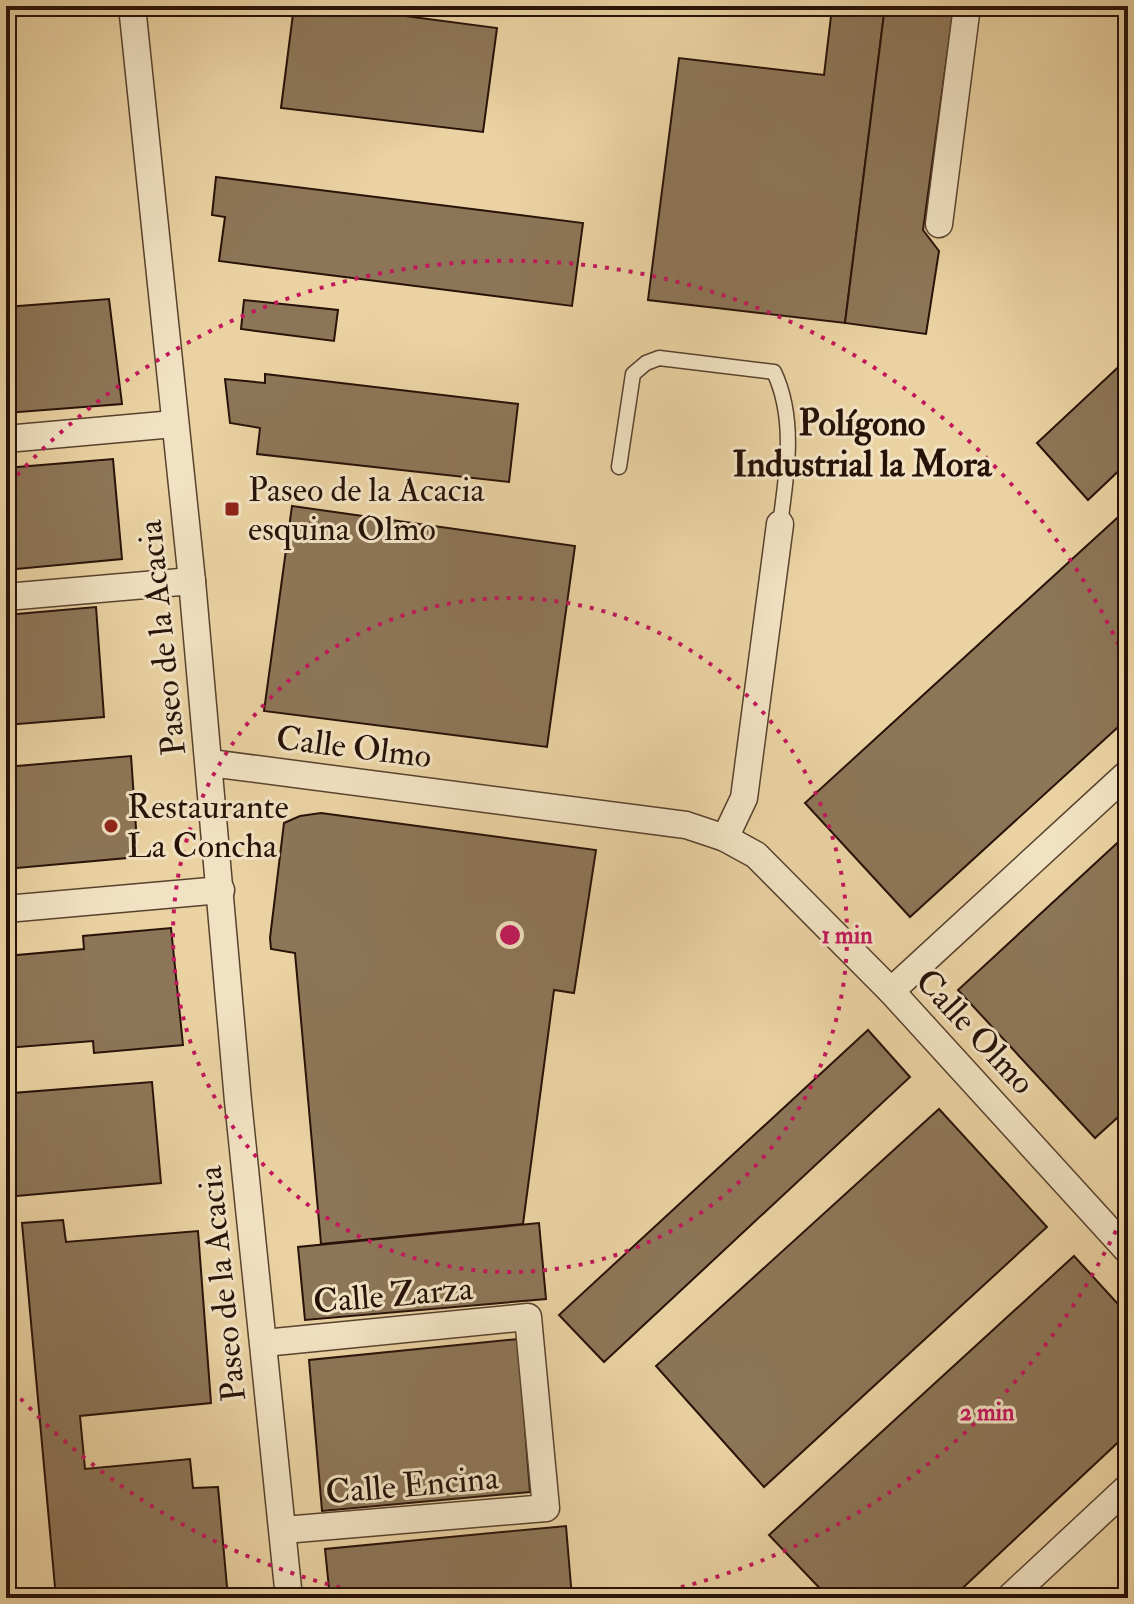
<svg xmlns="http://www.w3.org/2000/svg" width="1134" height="1604" viewBox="0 0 1134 1604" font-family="'IM FELL Double Pica',serif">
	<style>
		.building { fill: #8d7658; stroke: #281208; stroke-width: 2 }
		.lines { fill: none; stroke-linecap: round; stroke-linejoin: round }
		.lane-casing { stroke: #58422e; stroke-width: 17 }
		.street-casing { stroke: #58422e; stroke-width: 29 }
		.lane { stroke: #f1e2c3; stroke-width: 14 }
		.street { stroke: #f1e2c3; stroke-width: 26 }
		.ring { fill: none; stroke: #c2185b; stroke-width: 4; stroke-dasharray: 4 8 }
		.poi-dot { fill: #8f2418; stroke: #f1e2c3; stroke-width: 3 }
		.labels { text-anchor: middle; stroke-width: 6; stroke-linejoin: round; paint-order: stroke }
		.poi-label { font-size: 34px; fill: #281208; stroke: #f1e2c3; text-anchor: start }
		.street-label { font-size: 34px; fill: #281208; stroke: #f1e2c3 }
		.neighbourhood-label { font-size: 36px; font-weight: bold; fill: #281208; stroke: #f1e2c3 }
		.centre { fill: #c2185b; stroke: #f1e2c3; stroke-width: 4 }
		.ring-label { font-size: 24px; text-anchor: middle; font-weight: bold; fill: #c2185b; stroke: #f1e2c3; stroke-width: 6; stroke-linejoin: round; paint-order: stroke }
	</style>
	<rect width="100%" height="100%" fill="#ead2a2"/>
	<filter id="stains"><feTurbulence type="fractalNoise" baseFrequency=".0025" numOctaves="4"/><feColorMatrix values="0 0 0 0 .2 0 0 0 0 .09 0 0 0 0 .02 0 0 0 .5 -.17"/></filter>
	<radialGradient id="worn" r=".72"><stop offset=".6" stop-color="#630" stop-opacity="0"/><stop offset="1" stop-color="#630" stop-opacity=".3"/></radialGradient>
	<g class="building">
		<polygon points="294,6 329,6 497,28 483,132 281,108"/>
		<polygon points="848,6 885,6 845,323 648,300 679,58 824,75 832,8 847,10"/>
		<polygon points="885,6 954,6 923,230 939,251 926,334 845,323"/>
		<polygon points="216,177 583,223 572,306 219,261 225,217 212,215"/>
		<polygon points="109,299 122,404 6,413 6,307"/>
		<polygon points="244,300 338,310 334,341 241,329"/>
		<polygon points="1128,358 1128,462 1088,500 1037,443"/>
		<polygon points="265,374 518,404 509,482 257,454 260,428 230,423 225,379 265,383"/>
		<polygon points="113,459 122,559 6,570 6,468"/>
		<polygon points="292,506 575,546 547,747 264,711"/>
		<polygon points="1128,508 1128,718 910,917 805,803"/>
		<polygon points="96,607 104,717 6,725 6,615"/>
		<polygon points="131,756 138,857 6,869 6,767"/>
		<polygon points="321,813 596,850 574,993 554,990 523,1224 321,1244 295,953 271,949 270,938 284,823 300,816"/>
		<polygon points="1128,833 1128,1108 1095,1138 958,990"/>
		<polygon points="171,928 183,1045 94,1053 93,1041 6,1048 6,956 84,949 83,936"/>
		<polygon points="868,1030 910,1077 604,1362 559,1315"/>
		<polygon points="152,1082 161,1183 6,1197 6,1107 14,1107 13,1093"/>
		<polygon points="939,1109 1047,1227 764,1487 656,1366"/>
		<polygon points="63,1220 66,1242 198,1231 211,1403 80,1416 85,1469 190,1459 193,1488 218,1487 228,1598 56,1598 22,1223"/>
		<polygon points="539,1223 546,1299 305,1320 298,1247"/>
		<polygon points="1074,1256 1128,1315 1128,1433 952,1598 829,1598 769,1535"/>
		<polygon points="518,1339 530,1492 322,1511 309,1360"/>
		<polygon points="566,1526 572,1598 330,1598 325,1549"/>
	</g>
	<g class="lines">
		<defs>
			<path id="lane" d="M619,467l14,-93 13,-11 13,-5 115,14c22,46 13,102 6,152"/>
			<g id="street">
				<polyline points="132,6 192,581 238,1101 289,1598"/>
				<polyline points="939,224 967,6"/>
				<polyline points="6,439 174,424"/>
				<polyline points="6,597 192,581"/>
				<polyline points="210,763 686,825 725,838 756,855 891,991 1128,1251"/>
				<polyline points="725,838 744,798 780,524"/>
				<polyline points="6,909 221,890"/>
				<polyline points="891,991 1128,773"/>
				<polyline points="264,1343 528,1317 546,1508 284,1530"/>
				<polyline points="1009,1598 1128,1487"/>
			</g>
		</defs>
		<use href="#lane" class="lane-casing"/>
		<use href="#street" class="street-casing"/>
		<use href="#lane" class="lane"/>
		<use href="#street" class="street"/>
	</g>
	<g class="ring">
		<circle cx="510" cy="935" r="337"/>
		<path d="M1126 1209A674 674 0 0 1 633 1598M387 1598A674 674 0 0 1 9 1386M9 484A674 674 0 0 1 1126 661"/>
	</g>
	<g class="poi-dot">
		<rect x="224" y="501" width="16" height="16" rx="4"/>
		<circle cx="111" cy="826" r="8"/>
	</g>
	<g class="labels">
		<g class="poi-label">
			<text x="248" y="501">Paseo de la Acacia<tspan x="248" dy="39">esquina Olmo</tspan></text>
			<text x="127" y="818">Restaurante<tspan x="127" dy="39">La Concha</tspan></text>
		</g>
		<g class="street-label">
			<text transform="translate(161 638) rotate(-96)" y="12">Paseo de la Acacia</text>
			<text transform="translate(354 746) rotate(7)" y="12">Calle Olmo</text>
			<text transform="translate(976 1031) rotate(47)" y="12">Calle Olmo</text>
			<text transform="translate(221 1284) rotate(-96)" y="12">Paseo de la Acacia</text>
			<text transform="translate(393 1294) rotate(-5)" y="12">Calle Zarza</text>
			<text transform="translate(412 1484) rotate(-5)" y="12">Calle Encina</text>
		</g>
		<g class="neighbourhood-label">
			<text x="862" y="435">Polígono<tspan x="862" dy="41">Industrial la Mora</tspan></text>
		</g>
	</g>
	<circle cx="510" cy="935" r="12" class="centre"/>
	<g class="ring-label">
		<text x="847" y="943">1 min</text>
		<text x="987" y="1420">2 min</text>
	</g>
	<rect width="1134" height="1604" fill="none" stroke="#ead2a2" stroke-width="32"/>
	<rect x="8" y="8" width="1118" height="1588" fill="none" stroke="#281208" stroke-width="4"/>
	<rect x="16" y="16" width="1102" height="1572" fill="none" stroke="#281208" stroke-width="2"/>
	<rect width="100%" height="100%" filter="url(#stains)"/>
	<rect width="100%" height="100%" fill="url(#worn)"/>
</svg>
